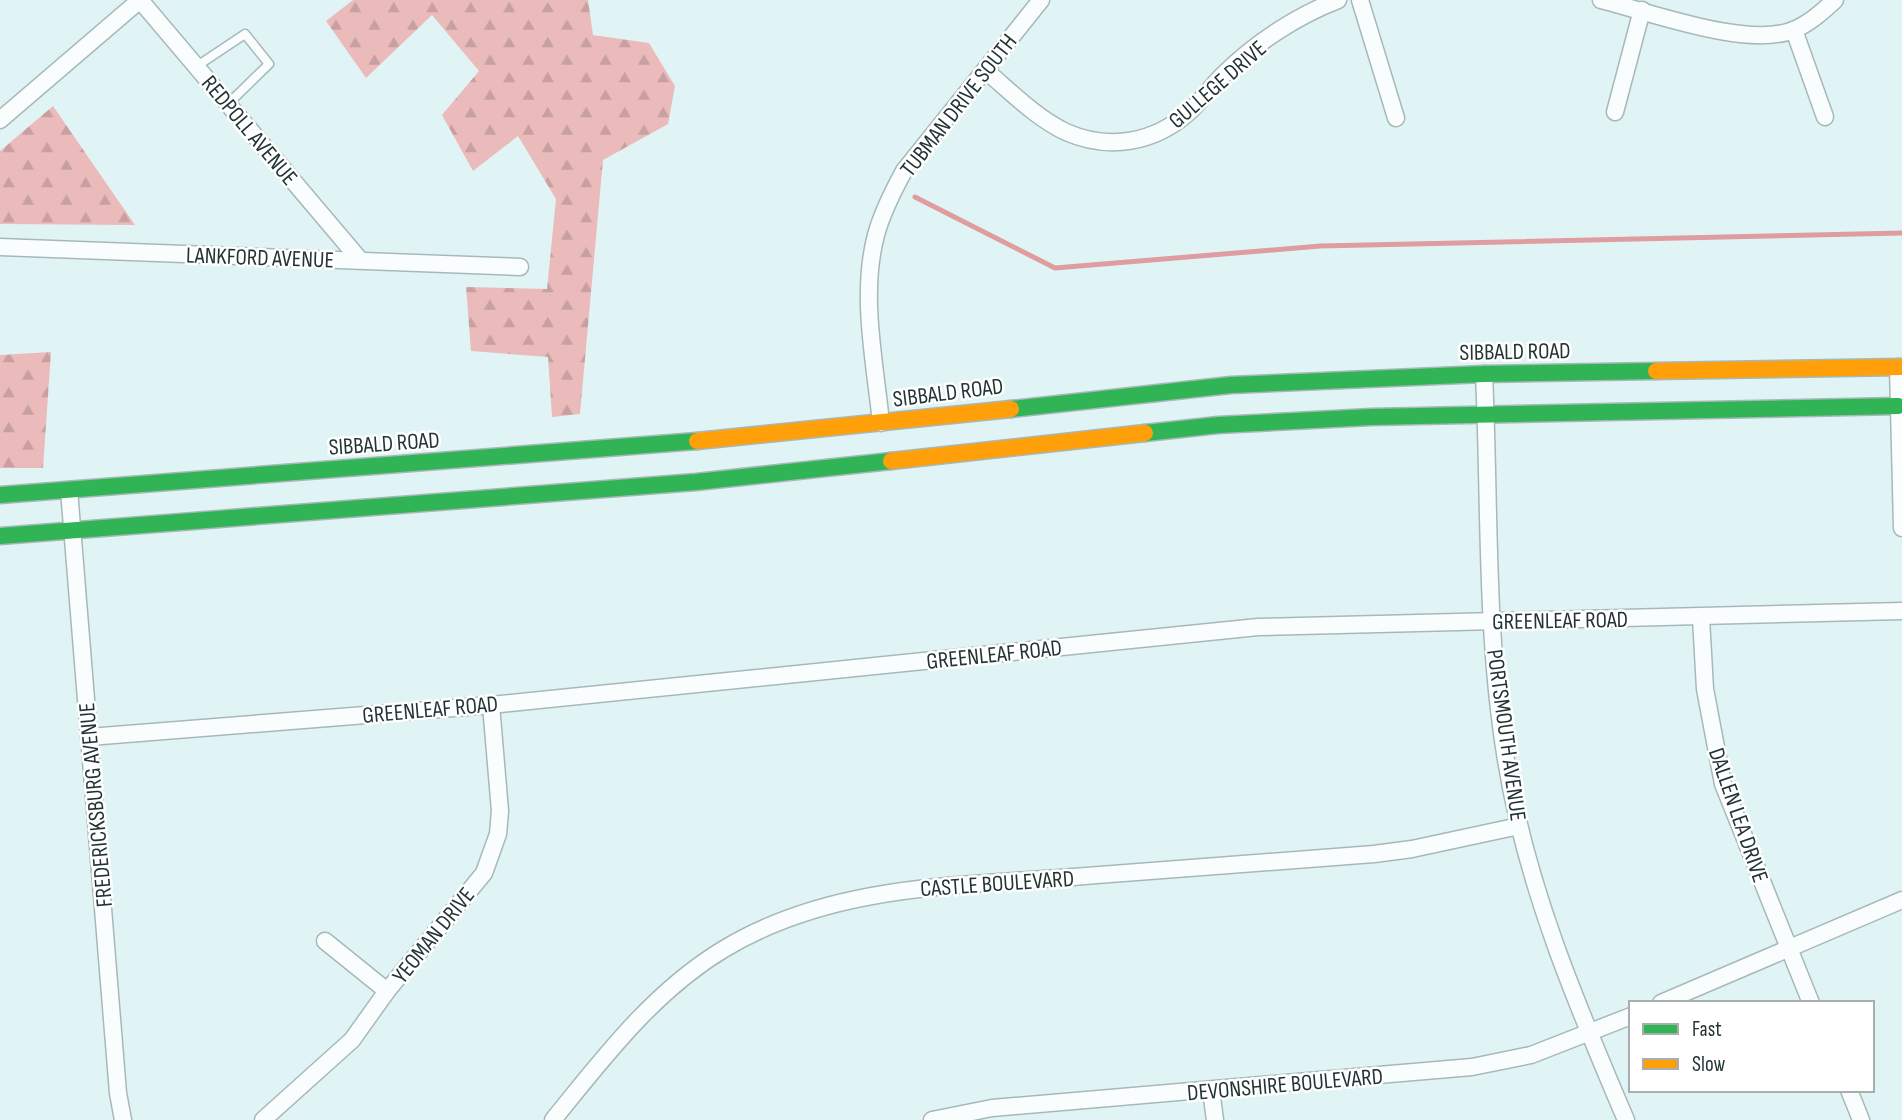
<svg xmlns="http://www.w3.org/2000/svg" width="1902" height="1120" viewBox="0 0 1902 1120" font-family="'Sofia Sans Condensed',sans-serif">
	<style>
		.forest { fill: url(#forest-firs) }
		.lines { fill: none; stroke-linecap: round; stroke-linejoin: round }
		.stream { stroke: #e09d9f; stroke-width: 5 }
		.lane-casing { stroke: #a7b8b8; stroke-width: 11 }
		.street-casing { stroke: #a7b8b8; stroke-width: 19 }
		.fast-casing { stroke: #a7b8b8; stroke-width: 19 }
		.slow-casing { stroke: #a7b8b8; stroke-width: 19 }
		.lane { stroke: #fafdfe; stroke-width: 8 }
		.street { stroke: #fafdfe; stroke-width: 16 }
		.fast { stroke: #30b455; stroke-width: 16 }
		.slow { stroke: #ff9f0a; stroke-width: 16 }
		.labels { text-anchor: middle; stroke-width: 5; stroke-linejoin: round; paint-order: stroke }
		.street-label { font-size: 23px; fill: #233434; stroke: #fff }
	</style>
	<defs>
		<pattern id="forest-firs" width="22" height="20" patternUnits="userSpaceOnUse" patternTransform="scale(1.75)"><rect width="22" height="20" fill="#ebbabb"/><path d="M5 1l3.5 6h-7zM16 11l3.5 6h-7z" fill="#c9a0a1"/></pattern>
	</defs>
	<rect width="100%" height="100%" fill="#e1f4f5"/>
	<g class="forest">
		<polygon points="353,0 588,0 593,35 649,43 675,86 668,124 603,160 580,414 552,417 548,357 471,351 466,287 547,289 556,199 518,136 473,171 442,115 479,71 432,15 366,78 326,21"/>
		<polygon points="53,106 135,225 0,224 0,151"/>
		<polygon points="51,352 43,468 0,468 0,355"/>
	</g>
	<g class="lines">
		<polyline class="stream" points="915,197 1055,268 1320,246 1902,233"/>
		<defs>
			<polyline id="lane" points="197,66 245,34 269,64 228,104"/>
			<g id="street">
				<polyline points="140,0 360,260"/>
				<polyline points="1360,0 1396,118"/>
				<path d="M1601,0c49,12 149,50 195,29 15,-7 27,-18 39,-29"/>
				<polyline points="1794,30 1825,117"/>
				<path d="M985,70c25,21 51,48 81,62 43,19 89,11 124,-21 11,-10 21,-24 32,-35 32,-32 74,-60 116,-76"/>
				<polyline points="1615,112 1642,10"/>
				<polyline points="0,120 140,0"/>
				<polyline points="0,247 520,267"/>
				<polyline points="1898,367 1902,528"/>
				<path d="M1484,374c6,129 1,258 22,386 20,125 70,243 120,360"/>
				<path d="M881,423c-6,-61 -21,-128 -5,-188 6,-22 17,-44 28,-64l137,-171"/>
				<polyline points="69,490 118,1093 123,1120"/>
				<polyline points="1701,618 1705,689 1723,784 1811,1003"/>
				<polyline points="89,737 491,705 1258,627 1902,611"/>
				<polyline points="325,941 387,991"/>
				<polyline points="1661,1003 1902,900"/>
				<polyline points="1211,1090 1215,1120"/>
				<polyline points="1849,1090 1861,1120"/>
				<polyline points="263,1120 352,1040 387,991 484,873 498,834 500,811 491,705"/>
				<path d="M553,1120c51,-63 101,-129 171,-171 106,-64 230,-63 349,-72 100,-8 200,-15 301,-23l38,-5 107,-23"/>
				<polyline points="932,1120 992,1108 1472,1067 1531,1055 1631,1016"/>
			</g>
			<g id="fast">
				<polyline points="1011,409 1231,385 1484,374 1656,371"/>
				<polyline points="1145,433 1218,425 1371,417 1898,406"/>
				<polyline points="0,495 697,441"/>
				<polyline points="0,536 696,482 891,461"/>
			</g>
			<g id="slow">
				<polyline points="1656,371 1902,367"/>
				<polyline points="697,441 1011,409"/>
				<polyline points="891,461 1145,433"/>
			</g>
		</defs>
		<use href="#lane" class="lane-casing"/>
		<use href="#street" class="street-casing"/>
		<use href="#fast" class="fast-casing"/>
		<use href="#slow" class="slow-casing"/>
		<use href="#lane" class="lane"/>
		<use href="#street" class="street"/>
		<use href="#fast" class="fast"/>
		<use href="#slow" class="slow"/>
	</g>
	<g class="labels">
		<g class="street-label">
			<text transform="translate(1217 84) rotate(-41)" y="8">GULLEGE DRIVE</text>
			<text transform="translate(958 105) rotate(-52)" y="8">TUBMAN DRIVE SOUTH</text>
			<text transform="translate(250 130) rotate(50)" y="8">REDPOLL AVENUE</text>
			<text transform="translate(260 257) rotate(2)" y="8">LANKFORD AVENUE</text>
			<text transform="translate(1515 351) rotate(-1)" y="8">SIBBALD ROAD</text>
			<text transform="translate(948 392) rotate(-7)" y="8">SIBBALD ROAD</text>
			<text transform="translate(384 443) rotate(-4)" y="8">SIBBALD ROAD</text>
			<text transform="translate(1560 620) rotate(-1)" y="8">GREENLEAF ROAD</text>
			<text transform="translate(994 654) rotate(-6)" y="8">GREENLEAF ROAD</text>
			<text transform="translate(430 709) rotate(-5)" y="8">GREENLEAF ROAD</text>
			<text transform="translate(1507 735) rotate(82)" y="8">PORTSMOUTH AVENUE</text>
			<text transform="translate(95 805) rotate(-95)" y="8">FREDERICKSBURG AVENUE</text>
			<text transform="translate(1739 815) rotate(71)" y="8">DALLEN LEA DRIVE</text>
			<text transform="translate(997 883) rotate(-4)" y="8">CASTLE BOULEVARD</text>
			<text transform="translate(433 935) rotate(-51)" y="8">YEOMAN DRIVE</text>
			<text transform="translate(1285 1084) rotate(-5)" y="8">DEVONSHIRE BOULEVARD</text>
		</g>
	</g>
	<rect x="1629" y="1001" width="245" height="91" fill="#ffffff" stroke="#a7aeae" stroke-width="2"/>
	<rect x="1643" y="1024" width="35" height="10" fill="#30b455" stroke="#a7aeae" stroke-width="2"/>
	<text x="1692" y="1036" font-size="21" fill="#233434">Fast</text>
	<rect x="1643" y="1059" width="35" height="10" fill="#ff9f0a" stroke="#a7aeae" stroke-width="2"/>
	<text x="1692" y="1071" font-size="21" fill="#233434">Slow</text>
</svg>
